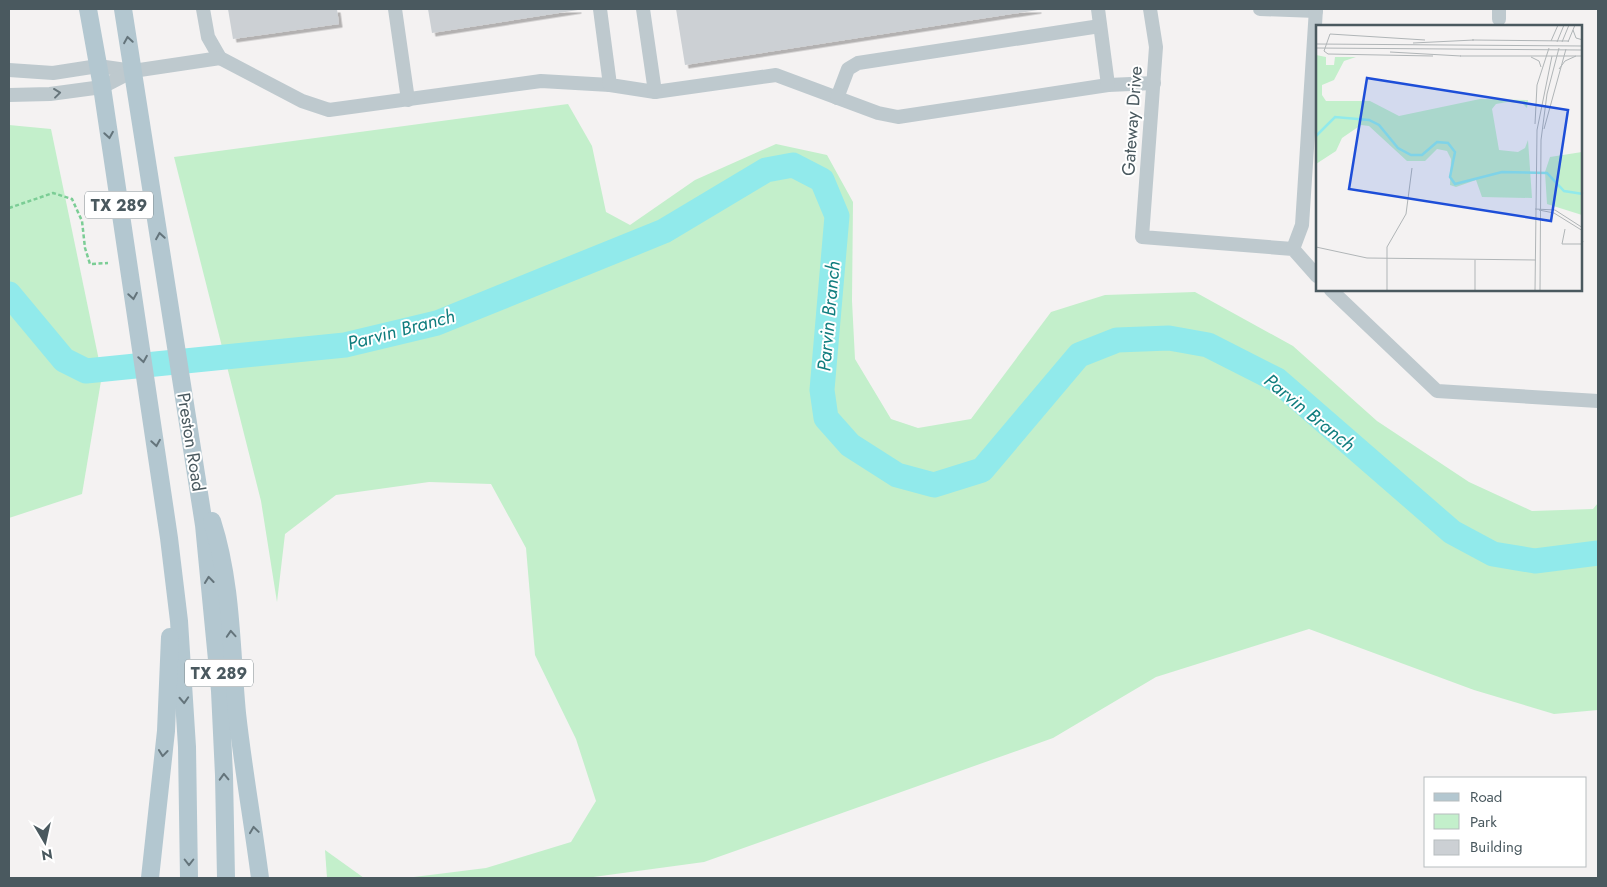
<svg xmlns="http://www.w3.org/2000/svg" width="1607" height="887" viewBox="0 0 1607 887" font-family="Jost,sans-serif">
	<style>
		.green { fill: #c3efcb }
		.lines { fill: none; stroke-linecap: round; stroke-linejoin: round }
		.river { stroke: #91eaeb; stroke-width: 25 }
		.building { fill: #ccd0d4; filter: url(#shadow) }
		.path { stroke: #7bcd95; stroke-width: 2.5; stroke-dasharray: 4 2.5; stroke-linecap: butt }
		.minor { stroke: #bec9ce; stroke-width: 14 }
		.major { stroke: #b3c7d0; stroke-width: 18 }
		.oneway { stroke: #64747b }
		.oneway2 { stroke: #67757b }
		.labels { text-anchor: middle; stroke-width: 4; stroke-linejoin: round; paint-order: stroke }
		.shield { fill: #fff; stroke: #808b8f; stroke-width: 1 }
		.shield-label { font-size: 16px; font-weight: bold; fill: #4a595f }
		.street-label { font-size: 18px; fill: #4a595f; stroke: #fff }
		.water-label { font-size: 19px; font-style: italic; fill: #107d7e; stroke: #fff }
		.inset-river { fill: none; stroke: #91eaeb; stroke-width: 2.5 }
		.inset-road { fill: none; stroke: #b0b5b7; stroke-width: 1 }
		.view { fill: #1d4ed8; fill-opacity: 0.15; stroke: #1d4ed8; stroke-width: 2.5 }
		.inset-edge { fill: none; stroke: #4a595f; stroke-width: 2.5 }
	</style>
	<defs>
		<filter id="shadow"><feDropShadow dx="3.5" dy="3.5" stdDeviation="0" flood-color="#0004"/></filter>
	</defs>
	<rect width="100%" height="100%" fill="#f4f2f2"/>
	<g class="green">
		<polygon points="568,104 592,146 606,212 630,225 695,180 776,144 827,155 853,202 852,301 855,359 891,419 918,428 971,419 1051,312 1105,295 1195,292 1293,346 1377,421 1469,482 1532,511 1593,509 1598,503 1598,710 1554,714 1474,690 1309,629 1156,677 1053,738 704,862 586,878 406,878 486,868 571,842 596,801 576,739 535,655 526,548 491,484 429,482 336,495 285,534 277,602 261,501 174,157"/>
		<polygon points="9,125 51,129 102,375 82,494 9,518"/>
		<polygon points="325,850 364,878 327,878"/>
	</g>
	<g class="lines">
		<polyline class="river" points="9,294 64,360 86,371 345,345 437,323 664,231 766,170 793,165 822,180 837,216 822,390 826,418 850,445 897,475 934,485 982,470 1079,355 1117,340 1169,338 1208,345 1277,380 1452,532 1493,554 1535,561 1598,553"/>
	</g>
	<g class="building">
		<polygon points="228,9 337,9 339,24 233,39"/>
		<polygon points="428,9 578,9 578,10 432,33"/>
		<polygon points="676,9 1038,9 1038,10 685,65"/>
	</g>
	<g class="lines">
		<polyline class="path" points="9,208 53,193 72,199 82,221 85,248 90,264 108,263"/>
		<g class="minor">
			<polyline points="203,9 208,37 220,58 302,101 329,110 541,81 610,85"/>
			<polyline points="395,9 408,100"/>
			<polyline points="600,9 610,85 655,92 776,75 878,113 898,117 1108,85 1154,83"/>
			<polyline points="643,9 655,92"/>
			<polyline points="1098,9 1108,85"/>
			<polyline points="1150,9 1156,47 1142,237 1293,249 1317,276"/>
			<polyline points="1260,9 1316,11"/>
			<polyline points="1499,19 1499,9"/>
			<polyline points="9,70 53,73 98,66 133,71 220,58"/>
			<polyline points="9,95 50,94 102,87 133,71"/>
			<polyline points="837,98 848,69 858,63 1100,26"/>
			<polyline points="1293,249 1302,225 1316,9"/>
			<polyline points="1331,290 1437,391 1598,401"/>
		</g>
		<g class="major">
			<polyline points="88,9 102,87 169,538 179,621 187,747 189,878"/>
			<polyline points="123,9 204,525 220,691 224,775 226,878"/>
			<path d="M212,521c20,62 19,128 25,192 6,55 16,110 23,165"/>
			<polyline points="150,878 166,731 170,637"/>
		</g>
	</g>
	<defs><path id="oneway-chevron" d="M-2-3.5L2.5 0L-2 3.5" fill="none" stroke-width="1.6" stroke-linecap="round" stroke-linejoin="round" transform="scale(1.25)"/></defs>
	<g class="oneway">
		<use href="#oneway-chevron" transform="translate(128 40) rotate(-99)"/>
		<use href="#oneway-chevron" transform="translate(109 135) rotate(81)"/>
		<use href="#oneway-chevron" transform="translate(160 236) rotate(-99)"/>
		<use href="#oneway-chevron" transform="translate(133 296) rotate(81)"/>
		<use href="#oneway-chevron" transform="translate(143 359) rotate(81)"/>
		<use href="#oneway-chevron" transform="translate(156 443) rotate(81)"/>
		<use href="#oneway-chevron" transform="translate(209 580) rotate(-96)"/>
		<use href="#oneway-chevron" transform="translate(231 634) rotate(-94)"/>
		<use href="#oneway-chevron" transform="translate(184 700) rotate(87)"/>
		<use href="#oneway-chevron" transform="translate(163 753) rotate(96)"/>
		<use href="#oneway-chevron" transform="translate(224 777) rotate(-92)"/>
		<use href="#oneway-chevron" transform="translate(254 830) rotate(-98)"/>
		<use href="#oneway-chevron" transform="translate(189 862) rotate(90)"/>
	</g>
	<use class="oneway2" href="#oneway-chevron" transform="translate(57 93) rotate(-7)"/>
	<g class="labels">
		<g class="shield">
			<rect x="85" y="191.5" width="68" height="27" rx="4"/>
			<rect x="185" y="659.5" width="68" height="27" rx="4"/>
		</g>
		<g class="shield-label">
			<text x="119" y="211">TX 289</text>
			<text x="219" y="679">TX 289</text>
		</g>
		<g class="street-label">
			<text transform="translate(1132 121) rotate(-86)" y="6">Gateway Drive</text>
			<text transform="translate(191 442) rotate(81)" y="6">Preston Road</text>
		</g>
		<g class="water-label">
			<text transform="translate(828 316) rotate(-85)" y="7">Parvin Branch</text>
			<text transform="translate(401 329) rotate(-15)" y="7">Parvin Branch</text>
			<text transform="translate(1310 412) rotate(39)" y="7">Parvin Branch</text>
		</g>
	</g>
	<g transform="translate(1316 25)">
		<rect width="266" height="266" fill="#f4f2f2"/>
		<path d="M0,30l10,2v8h8l1,-8h21l-12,4 -10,19 -12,5v10l4,6h44l29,15 81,-17 48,1 -1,8 -5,-5 -15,-1 -11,2 -4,5 7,41 19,2 7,-4 3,-8 4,58 -50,-1 -6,-17 -20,7 -6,-2 1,-26 -4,-8 -10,-2 -12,12h-18l-38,-35 -8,-1 -19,13 -6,13 -20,13zM266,127h1l-1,63 -35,-11 -2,-32 5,-15z" fill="#c3efcb"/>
		<path class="inset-river" d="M0,111l19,-19 34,3 10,5 19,23 13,7h11l15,-13 11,1 7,9 -5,25 5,7 47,-12 45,1 17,18 19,3"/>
		<path class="inset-road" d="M257,5l3,8 7,2M109,15l-95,-6 -6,17 4,3 105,2M156,15l97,1M235,16l7,-16M241,17l7,-17M246,17l7,-17M252,17l7,-17M97,18l61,-3M0,19l267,2M0,23l267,2M74,27l71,4M144,31h103M247,31h20M215,32l8,4 2,6M243,44l6,-8 11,-5M219,99l2,-39 12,-37M228,104l22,-80M219,184l20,1 28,18M223,185l15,3 29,18M249,204l-3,15h20l1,-3M0,222l51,11 169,2M71,266v-44l19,-33 6,-46M159,266v-31M219,266l2,-161 15,-74M224,266l1,-151 6,-46 12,-46"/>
		<path class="view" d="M51,53l201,32 -17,111 -202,-32z"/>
		<rect width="266" height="266" class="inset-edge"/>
	</g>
	<rect width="1607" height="887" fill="none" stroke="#4a595f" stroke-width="20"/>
	<rect x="1424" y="777" width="162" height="90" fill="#ffffff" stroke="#b7bdbf"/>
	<rect x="1434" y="793" width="25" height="8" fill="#b3c7d0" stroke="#b7bdbf"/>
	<text x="1470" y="802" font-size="15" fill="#4a595f">Road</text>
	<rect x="1434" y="814" width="25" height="15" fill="#c3efcb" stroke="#b7bdbf"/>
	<text x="1470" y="827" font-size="15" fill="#4a595f">Park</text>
	<rect x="1434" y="840" width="25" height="15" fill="#ccd0d4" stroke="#b7bdbf"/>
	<text x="1470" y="852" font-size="15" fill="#4a595f">Building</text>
	<g transform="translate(45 842) rotate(171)" stroke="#ffffff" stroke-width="4" paint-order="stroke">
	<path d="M0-4L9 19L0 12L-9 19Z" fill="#4a595f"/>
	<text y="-8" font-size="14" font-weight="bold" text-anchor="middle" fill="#4a595f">N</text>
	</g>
</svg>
